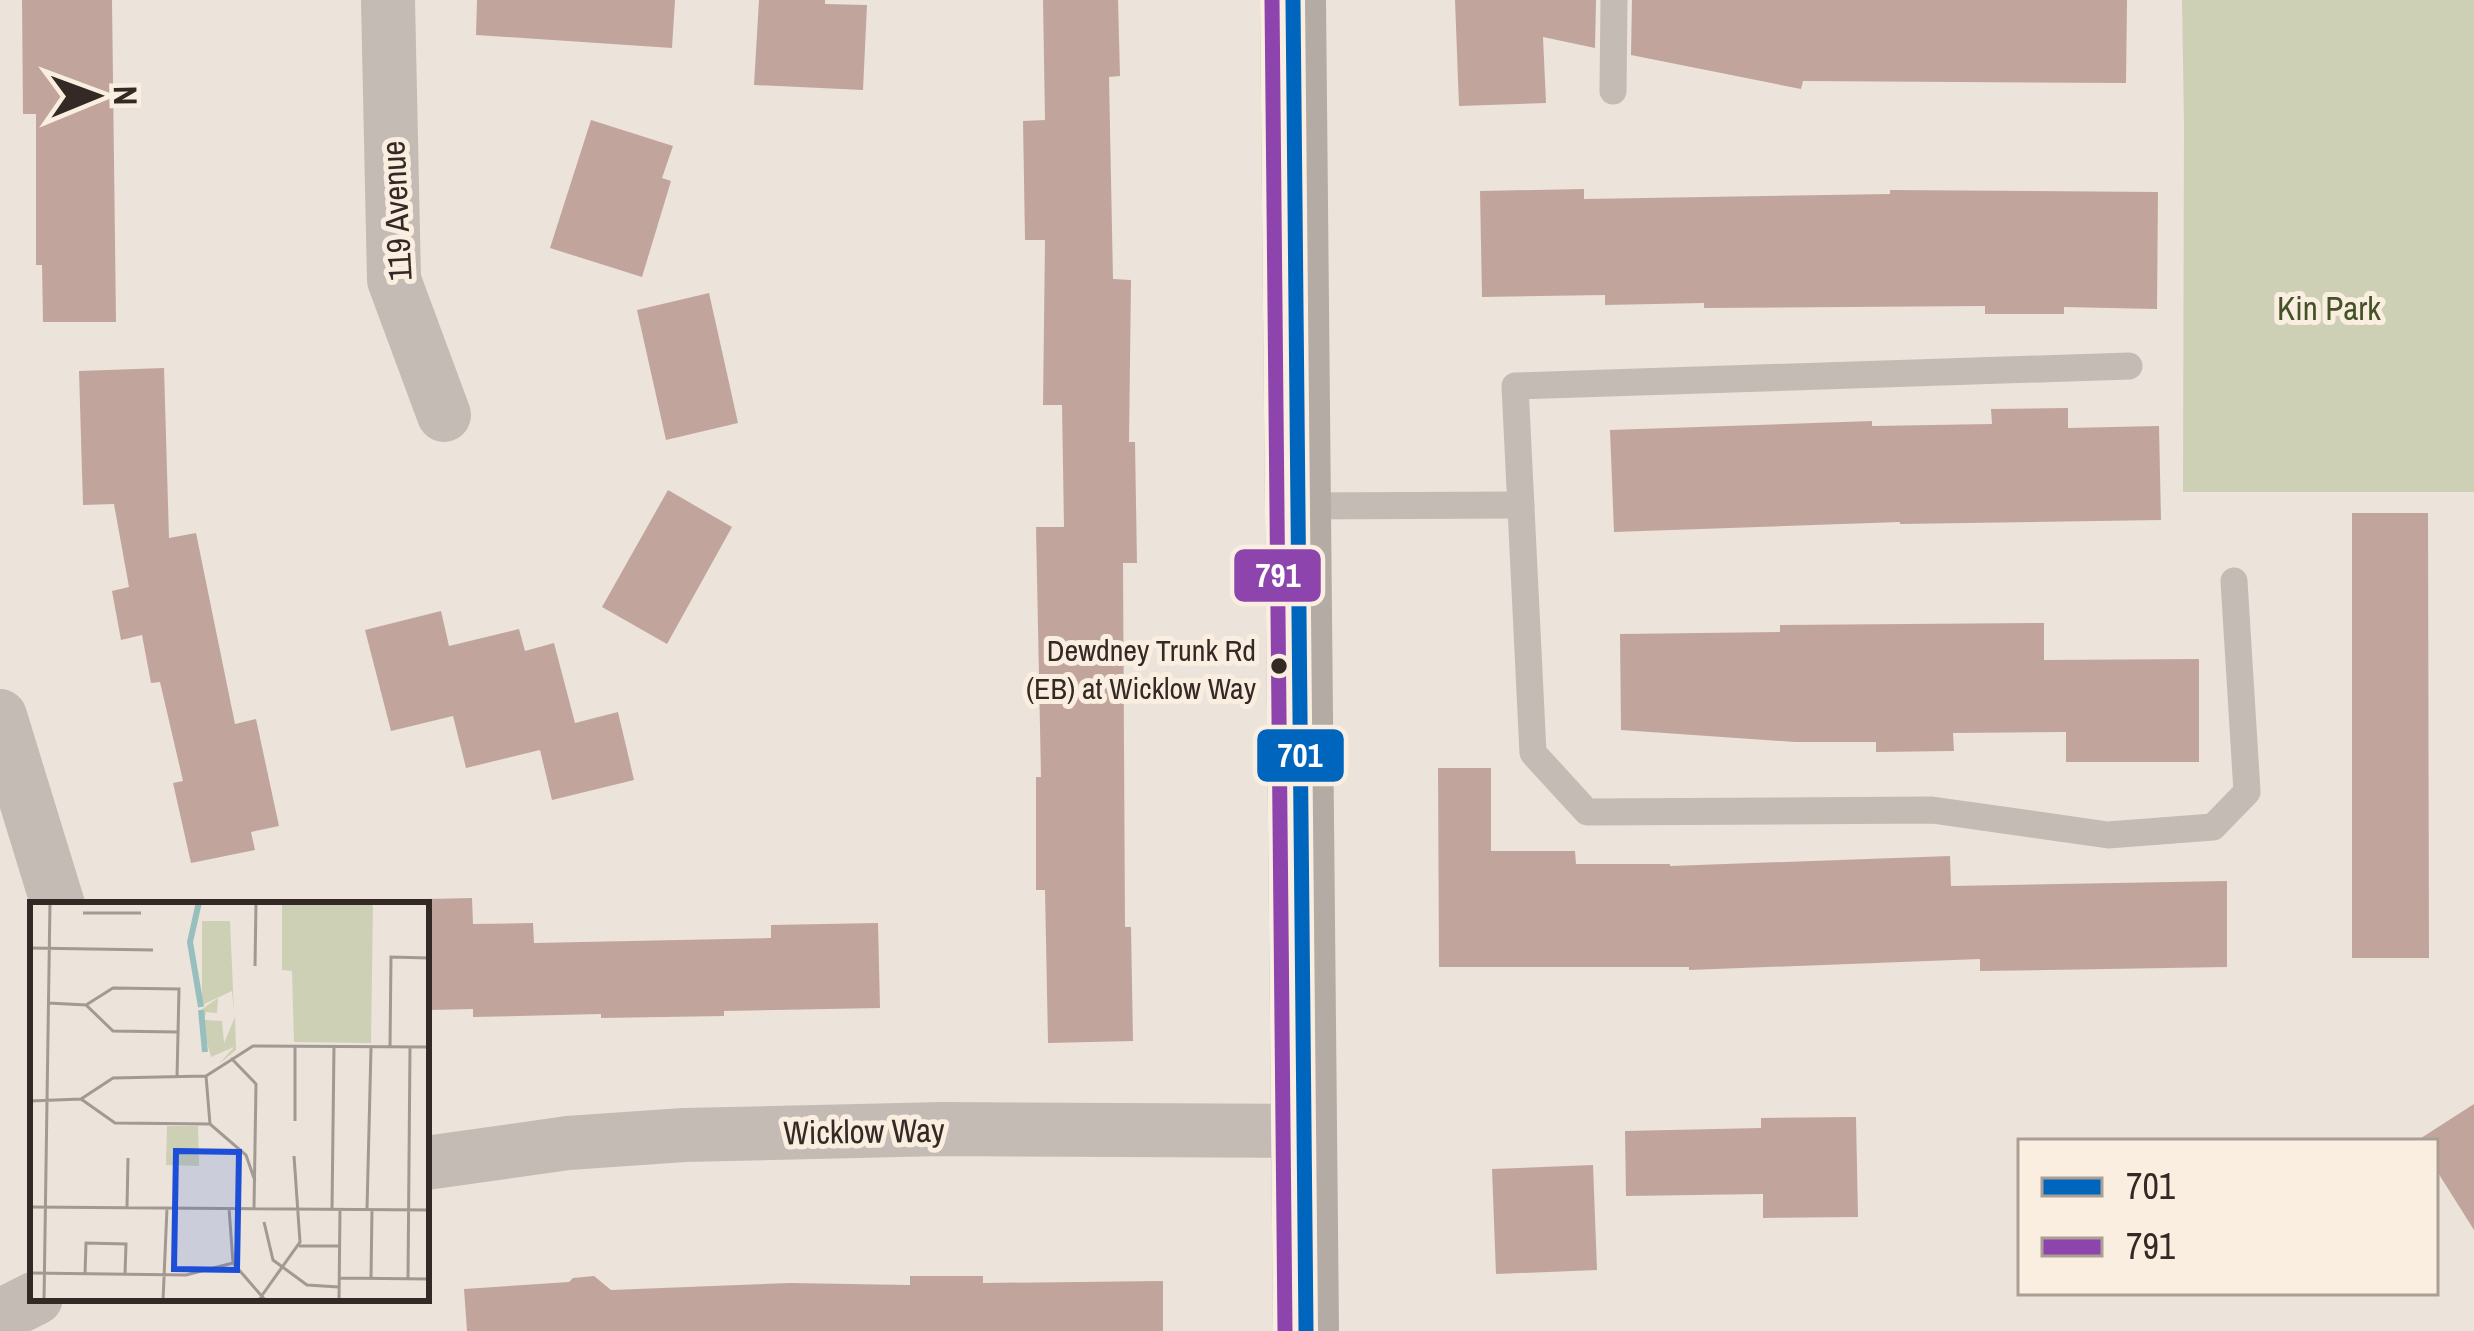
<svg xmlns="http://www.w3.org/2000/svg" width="2474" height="1331" viewBox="0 0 2474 1331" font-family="'Archivo Narrow',sans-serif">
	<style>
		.green { fill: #cdd0b4 }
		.building { fill: #c1a59c }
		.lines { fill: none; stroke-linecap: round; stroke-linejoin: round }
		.lane { stroke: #c4bbb5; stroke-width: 27 }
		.street { stroke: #c4bbb5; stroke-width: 54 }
		.secondary { stroke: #b4aba5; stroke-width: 66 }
		.bus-1-casing { stroke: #faeee1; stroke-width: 24 }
		.bus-2-casing { stroke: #faeee1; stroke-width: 24 }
		.bus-1 { stroke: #0065bd; stroke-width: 15 }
		.bus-2 { stroke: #8e44ad; stroke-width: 15 }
		.bus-dot { fill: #342924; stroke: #faeee1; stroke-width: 4.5 }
		.labels { text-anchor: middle; stroke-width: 10; stroke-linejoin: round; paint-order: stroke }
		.bus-label { font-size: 30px; fill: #342924; stroke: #faeee1; text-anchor: end }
		.street-label { font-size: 33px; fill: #342924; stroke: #faeee1 }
		.park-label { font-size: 33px; fill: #445327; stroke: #faeee1 }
		.inset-river { fill: none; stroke: #97bfbd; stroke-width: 6 }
		.inset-road { fill: none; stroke: #a29992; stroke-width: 3 }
		.view { fill: #1d4ed8; fill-opacity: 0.15; stroke: #1d4ed8; stroke-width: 6 }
		.inset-edge { fill: none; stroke: #342924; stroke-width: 6 }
		.line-badge { stroke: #faeee1; stroke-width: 4.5 }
		.badge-label { font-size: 33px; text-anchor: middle; font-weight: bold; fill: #fff }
	</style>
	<rect width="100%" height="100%" fill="#ece3db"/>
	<polygon class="green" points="2182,0 2474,0 2474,492 2183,492 2184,124"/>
	<g class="building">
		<polygon points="22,0 112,0 116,322 43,322 42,265 36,265 36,114 23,114"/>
		<polygon points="477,0 675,0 672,48 476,35"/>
		<polygon points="759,0 825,0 825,4 867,5 863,90 754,85"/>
		<polygon points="1043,0 1118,0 1120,76 1109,77 1113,279 1131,280 1129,442 1135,442 1137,563 1123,563 1125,927 1131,927 1133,1041 1048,1043 1045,890 1036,890 1036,777 1041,777 1036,527 1064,527 1062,405 1043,405 1045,240 1025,240 1023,121 1045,120"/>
		<polygon points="1455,0 1596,0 1595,48 1543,37 1546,103 1459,106"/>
		<polygon points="1632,0 2127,0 2126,83 1803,81 1801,89 1631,55"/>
		<polygon points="591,120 673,146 662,178 671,181 642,277 550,248"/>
		<polygon points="1584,189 1584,199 1890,194 1890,190 2158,192 2157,309 2064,307 2064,314 1985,314 1985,306 1704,308 1704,303 1605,305 1605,295 1482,297 1480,191"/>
		<polygon points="709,293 738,423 666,440 637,310"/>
		<polygon points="164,368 169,538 196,533 235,724 256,719 279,826 251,832 255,850 191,863 173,783 183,781 160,682 151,683 142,635 121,640 112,591 129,587 114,504 83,505 79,371"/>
		<polygon points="2068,408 2068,428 2159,426 2161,520 1900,524 1900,522 1614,532 1610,430 1872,421 1872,426 1992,424 1991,409"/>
		<polygon points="668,490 732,527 667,644 602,607"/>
		<polygon points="2352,513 2428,513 2429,958 2352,958"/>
		<polygon points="441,611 449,646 519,629 525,651 554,643 575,723 618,712 634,780 552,800 540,750 466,768 453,716 391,731 365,630"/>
		<polygon points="2044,623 2044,660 2199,659 2199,762 2066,762 2066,732 1953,733 1954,751 1876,752 1876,742 1795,742 1621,730 1620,634 1780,632 1780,625"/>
		<polygon points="1438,768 1491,768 1491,851 1575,851 1576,864 1670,864 1670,866 1950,856 1951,886 2227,881 2227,967 1980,971 1980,959 1689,970 1689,967 1439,967"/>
		<polygon points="472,898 473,924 533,923 534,943 771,938 771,925 878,923 880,1008 724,1011 724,1016 601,1018 601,1014 473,1017 473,1009 429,1010 426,899"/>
		<polygon points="2474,1104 2474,1230 2435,1168 2435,1142 2418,1140"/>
		<polygon points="1856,1117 1858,1217 1763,1218 1763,1194 1626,1196 1625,1131 1761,1128 1761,1118"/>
		<polygon points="1593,1165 1597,1270 1496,1274 1492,1169"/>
		<polygon points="594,1276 611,1290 790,1283 910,1285 910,1276 983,1276 983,1283 1163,1281 1163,1331 467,1331 464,1289 569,1282 573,1278"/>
	</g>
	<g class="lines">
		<g class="lane">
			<polyline points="1613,91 1614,0"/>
			<polyline points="2129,366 1515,386 1533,753 1587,812 1932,810 2108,835 2213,827 2247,792 2234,581"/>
			<polyline points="1298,506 1521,505"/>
		</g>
		<g class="street">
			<polyline points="388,0 394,280 444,415"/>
			<polyline points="0,716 58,905"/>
			<polyline points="426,1163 568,1143 684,1135 942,1129 1304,1131"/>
			<polyline points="0,1316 36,1298"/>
		</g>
		<polyline class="secondary" points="1293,0 1306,1331"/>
		<defs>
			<polyline id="bus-1" points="1293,0 1306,1331"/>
			<polyline id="bus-2" points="1272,0 1285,1331"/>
		</defs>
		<use href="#bus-1" class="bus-1-casing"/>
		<use href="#bus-2" class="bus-2-casing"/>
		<use href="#bus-1" class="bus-1"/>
		<use href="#bus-2" class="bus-2"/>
	</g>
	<circle class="bus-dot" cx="1279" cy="666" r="10"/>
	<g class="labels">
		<g class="bus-label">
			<text x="1256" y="661">Dewdney Trunk Rd<tspan x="1256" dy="38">(EB) at Wicklow Way</tspan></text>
		</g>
		<g class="street-label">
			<text transform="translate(396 211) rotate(-93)" y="12">119 Avenue</text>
			<text transform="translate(864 1131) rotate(-1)" y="12">Wicklow Way</text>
		</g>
		<g class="park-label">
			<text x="2329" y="320">Kin Park</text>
		</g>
	</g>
	<g transform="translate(30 902)">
		<rect width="399" height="399" fill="#ece3db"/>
		<path d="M343,0l-2,141 -77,-1 -2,-71 -10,-1v-67zM172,19h28l4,92 -2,-22 -30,14zM188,96l-1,15 -11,-1 -2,8 18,1 2,22 11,-26 1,33 -17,14 15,-17 -23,10 -10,-37v-10zM137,224h31l1,40 -33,-1z" fill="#cdd0b4"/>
		<path class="inset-river" d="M169,0l-9,40 11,65M171,108l4,42"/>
		<path class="inset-road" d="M53,11h58M0,46l123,2M225,64l1,-64M18,101l38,2 27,26 65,1M56,103l27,-17 66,1 -2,89M360,145l1,-90 38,1M201,156l25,26 -2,124M176,174l4,48M51,197l34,24 95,1 36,31 9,26M0,199l51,-2 32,-21 93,-2 47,-30 176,1M265,219v-75M0,305l399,3M97,306l1,-50M199,306l4,55 33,38M302,307l2,-163M337,307l4,-161M234,320l9,38 34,25 32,2M269,344h40M0,371l156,2 47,-12M55,372l1,-31 40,1 -1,30M309,376l90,1M341,376l1,-69M378,377l2,-232M14,399l6,-399M133,399l4,-93M228,399l42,-59 -6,-86M309,399l1,-92"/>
		<path class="view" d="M146,249l63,1 -2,118 -63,-1z"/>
		<rect width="399" height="399" class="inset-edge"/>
	</g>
	<g class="line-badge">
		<rect x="1232" y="547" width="91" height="57" rx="12" fill="#8e44ad"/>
		<rect x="1255" y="727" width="91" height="57" rx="12" fill="#0065bd"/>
	</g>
	<g class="badge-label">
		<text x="1278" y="587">791</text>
		<text x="1300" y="767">701</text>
	</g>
	<rect x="2018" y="1139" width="420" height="156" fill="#faeee1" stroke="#ab9f95" stroke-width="3"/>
	<rect x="2042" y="1178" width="60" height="18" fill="#0065bd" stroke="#ab9f95" stroke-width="3"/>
	<text x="2126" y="1199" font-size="36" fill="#342924">701</text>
	<rect x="2042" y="1238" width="60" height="18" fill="#8e44ad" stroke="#ab9f95" stroke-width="3"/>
	<text x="2126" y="1259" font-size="36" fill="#342924">791</text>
	<g transform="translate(96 96) rotate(89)" stroke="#faeee1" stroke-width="9" paint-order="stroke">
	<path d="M0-9L21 45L0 30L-21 45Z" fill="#342924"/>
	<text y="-18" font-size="33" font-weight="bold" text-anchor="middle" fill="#342924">N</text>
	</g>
</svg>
